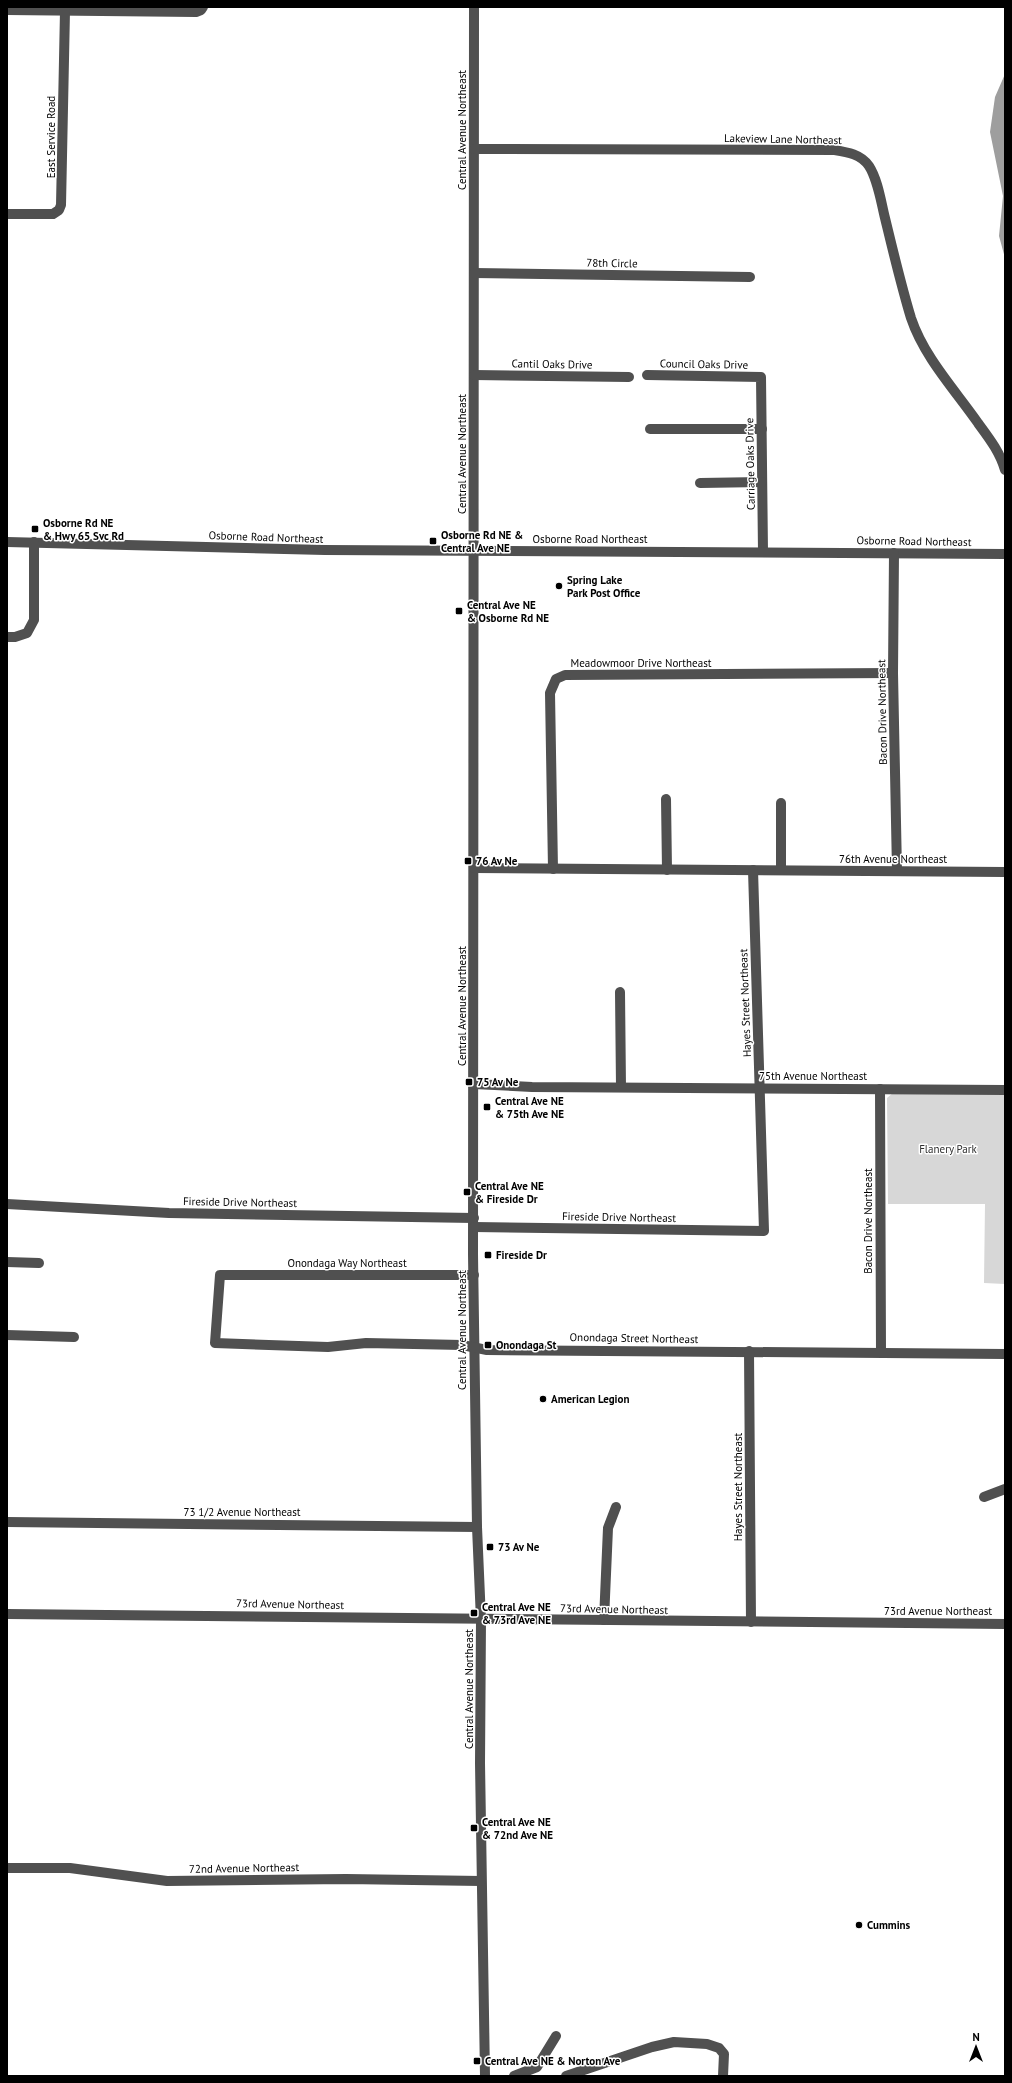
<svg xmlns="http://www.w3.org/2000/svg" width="1012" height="2083" viewBox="0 0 1012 2083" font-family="'PT Sans',sans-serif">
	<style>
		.green { fill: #d7d7d7 }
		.water { fill: #9e9e9e }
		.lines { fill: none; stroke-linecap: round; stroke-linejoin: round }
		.minor { stroke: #505050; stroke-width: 10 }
		.poi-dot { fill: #000; stroke: #fff; stroke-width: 1.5 }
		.labels { text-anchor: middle; stroke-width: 3; stroke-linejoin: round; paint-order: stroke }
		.street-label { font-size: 11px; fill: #000; stroke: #fff }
		.poi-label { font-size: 11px; font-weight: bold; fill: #000; stroke: #fff; text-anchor: start }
		.park-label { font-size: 11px; fill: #2e2e2e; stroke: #fff }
	</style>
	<rect width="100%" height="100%" fill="#fff"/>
	<polygon class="green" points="893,1093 1005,1094 1005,1284 984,1283 985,1204 888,1204 887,1098"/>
	<polygon class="water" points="1005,74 1005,258 999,236 1003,196 990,132 995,97"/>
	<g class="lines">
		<g class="minor">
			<polyline points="474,7 473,1254 477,1527 481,1620 480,1763 485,2076"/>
			<polyline points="7,10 196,12 201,10 203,7"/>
			<path d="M474,149l360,1c13,2 27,4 35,16 9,14 12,36 16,52 8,33 16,67 26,100 13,39 44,72 67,105 11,15 22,29 27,47"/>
			<polyline points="7,214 53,214 59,210 61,205 65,11"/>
			<polyline points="474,273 750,277"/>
			<polyline points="474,375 629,377"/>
			<polyline points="647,375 761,377 763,552"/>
			<polyline points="650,429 762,429"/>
			<polyline points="700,483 762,482"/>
			<polyline points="7,542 325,550 1005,554"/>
			<polyline points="894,553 893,673 897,871"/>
			<polyline points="7,637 15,637 27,633 34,620 34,542"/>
			<polyline points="666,799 667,870"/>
			<polyline points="781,803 781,870"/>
			<polyline points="474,868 1005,872"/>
			<polyline points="553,869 550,693 556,679 565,675 893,673"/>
			<polyline points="620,992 621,1087"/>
			<polyline points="474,1084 532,1087 1005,1090"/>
			<polyline points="880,1089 881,1353"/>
			<polyline points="7,1204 169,1213 474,1218"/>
			<polyline points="474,1227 764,1231 753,870"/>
			<polyline points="7,1262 39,1263"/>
			<polyline points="474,1275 220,1275 215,1343 328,1347 366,1343 462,1345 487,1350 1005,1354"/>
			<polyline points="7,1335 74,1337"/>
			<polyline points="749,1351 751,1622"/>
			<polyline points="984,1497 1005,1489"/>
			<polyline points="7,1522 477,1527"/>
			<polyline points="7,1614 1005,1624"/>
			<polyline points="604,1620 608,1528 616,1507"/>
			<polyline points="7,1868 70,1868 167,1881 346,1879 481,1881"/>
			<polyline points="514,2076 537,2067 556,2036"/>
			<polyline points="566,2076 652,2047 674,2042 707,2044 719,2048 724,2054 723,2076"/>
		</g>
	</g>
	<g class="poi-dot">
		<rect x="31" y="525" width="8" height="8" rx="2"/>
		<rect x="429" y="537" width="8" height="8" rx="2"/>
		<circle cx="559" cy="586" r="4"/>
		<rect x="455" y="607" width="8" height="8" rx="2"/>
		<rect x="464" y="857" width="8" height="8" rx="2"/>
		<rect x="465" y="1078" width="8" height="8" rx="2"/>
		<rect x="483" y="1103" width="8" height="8" rx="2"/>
		<rect x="463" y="1188" width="8" height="8" rx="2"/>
		<rect x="484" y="1251" width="8" height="8" rx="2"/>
		<rect x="484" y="1341" width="8" height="8" rx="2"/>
		<circle cx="543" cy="1399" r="4"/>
		<rect x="486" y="1543" width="8" height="8" rx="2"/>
		<rect x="470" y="1609" width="8" height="8" rx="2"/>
		<rect x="470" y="1824" width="8" height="8" rx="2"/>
		<circle cx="859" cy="1925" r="4"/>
		<rect x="473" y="2057" width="8" height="8" rx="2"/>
	</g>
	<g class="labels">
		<g class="street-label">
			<text transform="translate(462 130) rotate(-90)" y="4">Central Avenue Northeast</text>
			<text transform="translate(51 137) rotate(-90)" y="4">East Service Road</text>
			<text transform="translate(783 139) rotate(1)" y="4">Lakeview Lane Northeast</text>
			<text transform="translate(612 263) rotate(1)" y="4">78th Circle</text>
			<text transform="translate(552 364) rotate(1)" y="4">Cantil Oaks Drive</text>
			<text transform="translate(704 364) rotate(1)" y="4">Council Oaks Drive</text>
			<text transform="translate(462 454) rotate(-90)" y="4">Central Avenue Northeast</text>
			<text transform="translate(750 464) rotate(-91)" y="4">Carriage Oaks Drive</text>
			<text transform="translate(266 537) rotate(2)" y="4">Osborne Road Northeast</text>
			<text x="590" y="543">Osborne Road Northeast</text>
			<text transform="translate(914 541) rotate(1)" y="4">Osborne Road Northeast</text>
			<text x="641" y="667">Meadowmoor Drive Northeast</text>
			<text transform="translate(882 712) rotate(-91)" y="4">Bacon Drive Northeast</text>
			<text x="893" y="863">76th Avenue Northeast</text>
			<text transform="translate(745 1003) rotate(-92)" y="4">Hayes Street Northeast</text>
			<text transform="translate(462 1006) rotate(-90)" y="4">Central Avenue Northeast</text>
			<text x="813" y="1080">75th Avenue Northeast</text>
			<text transform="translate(240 1202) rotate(1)" y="4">Fireside Drive Northeast</text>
			<text transform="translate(619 1217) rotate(1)" y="4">Fireside Drive Northeast</text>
			<text transform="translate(868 1221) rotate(-90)" y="4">Bacon Drive Northeast</text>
			<text x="347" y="1267">Onondaga Way Northeast</text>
			<text transform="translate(462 1330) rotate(-90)" y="4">Central Avenue Northeast</text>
			<text transform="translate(634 1338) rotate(1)" y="4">Onondaga Street Northeast</text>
			<text transform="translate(738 1487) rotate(-90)" y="4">Hayes Street Northeast</text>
			<text x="242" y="1516">73 1/2 Avenue Northeast</text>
			<text transform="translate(290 1604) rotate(1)" y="4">73rd Avenue Northeast</text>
			<text transform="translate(614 1609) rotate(1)" y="4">73rd Avenue Northeast</text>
			<text x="938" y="1615">73rd Avenue Northeast</text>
			<text transform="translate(469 1689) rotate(-90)" y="4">Central Avenue Northeast</text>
			<text transform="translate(244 1868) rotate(-1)" y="4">72nd Avenue Northeast</text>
		</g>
		<g class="poi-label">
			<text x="43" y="527">Osborne Rd NE<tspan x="43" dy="13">&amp; Hwy 65 Svc Rd</tspan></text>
			<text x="441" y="539">Osborne Rd NE &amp;<tspan x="441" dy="13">Central Ave NE</tspan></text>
			<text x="567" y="584">Spring Lake<tspan x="567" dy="13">Park Post Office</tspan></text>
			<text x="467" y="609">Central Ave NE<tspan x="467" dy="13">&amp; Osborne Rd NE</tspan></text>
			<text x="476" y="865">76 Av Ne</text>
			<text x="477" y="1086">75 Av Ne</text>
			<text x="495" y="1105">Central Ave NE<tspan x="495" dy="13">&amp; 75th Ave NE</tspan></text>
			<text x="475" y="1190">Central Ave NE<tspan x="475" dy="13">&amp; Fireside Dr</tspan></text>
			<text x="496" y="1259">Fireside Dr</text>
			<text x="496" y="1349">Onondaga St</text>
			<text x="551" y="1403">American Legion</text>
			<text x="498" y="1551">73 Av Ne</text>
			<text x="482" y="1611">Central Ave NE<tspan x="482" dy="13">&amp; 73rd Ave NE</tspan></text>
			<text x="482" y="1826">Central Ave NE<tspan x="482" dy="13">&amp; 72nd Ave NE</tspan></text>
			<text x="867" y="1929">Cummins</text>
			<text x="485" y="2065">Central Ave NE &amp; Norton Ave</text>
		</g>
		<g class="park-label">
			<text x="948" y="1153">Flanery Park</text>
		</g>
	</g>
	<rect width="1012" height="2083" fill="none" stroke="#000000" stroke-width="16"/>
	<g transform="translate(976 2047)" stroke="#ffffff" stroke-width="3" paint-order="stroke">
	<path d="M0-3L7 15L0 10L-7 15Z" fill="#000000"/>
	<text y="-6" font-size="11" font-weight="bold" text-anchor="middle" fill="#000000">N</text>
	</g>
</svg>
